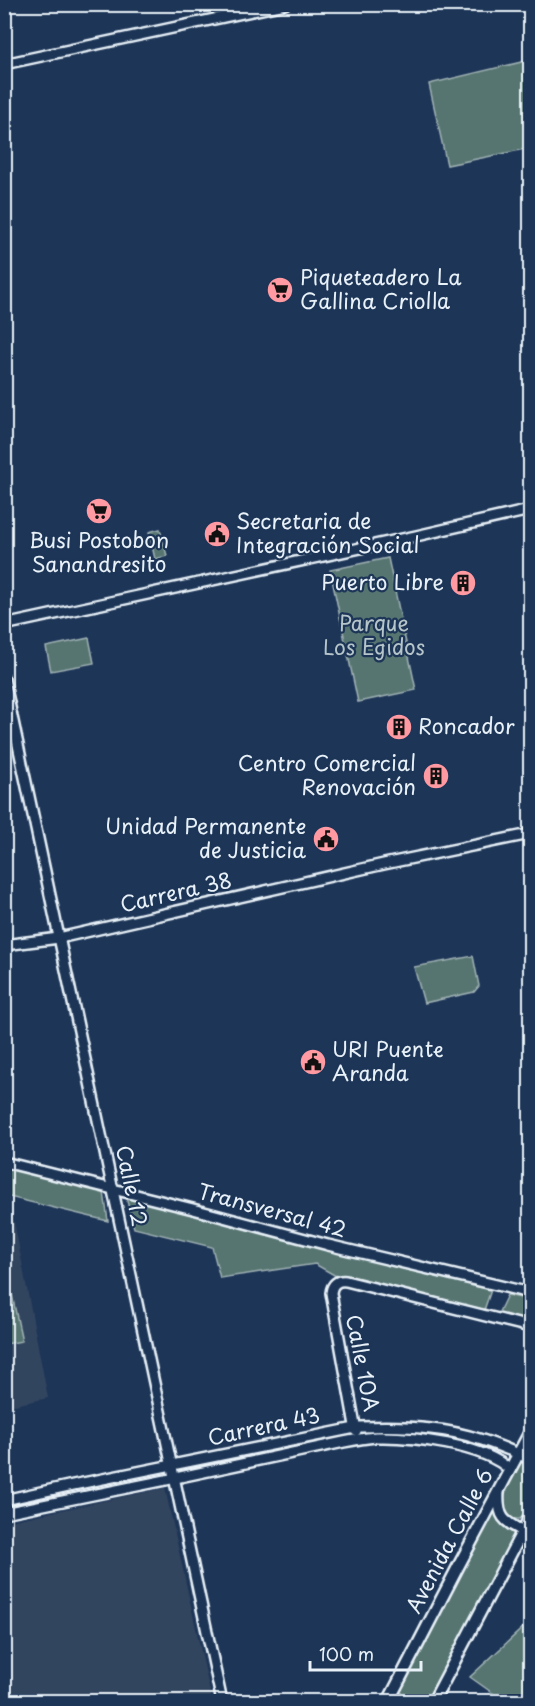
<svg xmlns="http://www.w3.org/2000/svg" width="535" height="1706" viewBox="0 0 535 1706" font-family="'Playpen Sans',sans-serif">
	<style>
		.built { fill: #33445e }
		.green { fill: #577471; stroke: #a0b2b4; stroke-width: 1.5 }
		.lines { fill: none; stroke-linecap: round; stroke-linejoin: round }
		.secondary-casing { stroke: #e8f1f8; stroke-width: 14 }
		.primary-casing { stroke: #e8f1f8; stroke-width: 15 }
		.secondary { stroke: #1d3557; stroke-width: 9 }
		.primary { stroke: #1d3557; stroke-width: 10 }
		.labels { text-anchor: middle; stroke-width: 4.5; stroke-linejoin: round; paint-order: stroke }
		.poi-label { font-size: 21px; fill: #e8f1f8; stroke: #1d3557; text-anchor: start }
		.park-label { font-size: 21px; fill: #b5c5c9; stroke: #1d3557 }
		.street-label { font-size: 21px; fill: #e8f1f8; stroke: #1d3557 }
	</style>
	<rect width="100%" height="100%" fill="#1d3557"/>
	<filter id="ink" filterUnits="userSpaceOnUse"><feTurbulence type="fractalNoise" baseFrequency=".0167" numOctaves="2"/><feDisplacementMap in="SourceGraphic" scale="12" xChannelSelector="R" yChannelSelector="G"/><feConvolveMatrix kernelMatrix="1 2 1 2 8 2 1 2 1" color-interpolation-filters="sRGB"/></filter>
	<g filter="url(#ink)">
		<g class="built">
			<polygon points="5,1220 14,1221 48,1398 5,1407"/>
			<polygon points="165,1488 212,1701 5,1701 5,1522"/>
		</g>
		<g class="green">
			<polygon points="530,60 530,148 447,165 429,84"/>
			<polygon points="160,529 167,556 155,559 149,532"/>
			<polygon points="388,558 416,690 358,702 330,570"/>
			<polygon points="89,638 94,663 51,671 46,647"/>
			<polygon points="473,956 479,986 474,992 424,1003 414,967"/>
			<polygon points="5,1168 104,1192 108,1221 5,1196"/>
			<polygon points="126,1197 335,1252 491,1290 483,1313 336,1276 315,1264 220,1278 212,1247 134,1228"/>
			<polygon points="4,1258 22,1341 6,1344 4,1335"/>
			<polygon points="507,1295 530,1300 530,1324 497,1316"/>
			<path d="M523,1462l7,2v43l-10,12c-4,0 -10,1 -14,-2 -13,-12 5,-47 17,-55z"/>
			<polygon points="494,1510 499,1520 517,1532 426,1701 393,1702 463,1564"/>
			<polygon points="528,1623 530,1625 530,1684 518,1701 504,1701 470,1677"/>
		</g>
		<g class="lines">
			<defs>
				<g id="secondary">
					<polyline points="4,64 285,4"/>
					<polyline points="4,625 416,536 530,510"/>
					<polyline points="4,679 222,1702"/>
					<polyline points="4,945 59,938 384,864 530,834"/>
					<polyline points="4,1162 193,1209 328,1245 530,1293"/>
					<path d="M356,1431l-25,-138c1,-9 6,-13 15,-12l184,46"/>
					<path d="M499,1491c-2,30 7,31 31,44"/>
					<path d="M4,1500l69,-15 287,-58c24,-1 48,-1 71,2 35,3 68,16 99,30"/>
					<path d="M4,1513l162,-33 178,-38c10,-2 21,-4 32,-5 35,-1 109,8 134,33"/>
				</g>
				<g id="primary">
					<polyline points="388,1702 459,1565 530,1432"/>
					<polyline points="433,1702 530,1517"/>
				</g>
			</defs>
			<use href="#secondary" class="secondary-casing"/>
			<use href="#primary" class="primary-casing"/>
			<use href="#secondary" class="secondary"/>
			<use href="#primary" class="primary"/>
		</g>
	</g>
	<defs>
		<symbol id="supermarket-disc" viewBox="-11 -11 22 22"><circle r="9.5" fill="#ff9aa2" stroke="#1d3557"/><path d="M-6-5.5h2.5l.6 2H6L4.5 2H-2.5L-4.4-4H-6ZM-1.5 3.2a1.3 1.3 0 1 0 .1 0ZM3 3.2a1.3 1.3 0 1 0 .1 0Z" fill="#111"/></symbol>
		<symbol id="civic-disc" viewBox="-11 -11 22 22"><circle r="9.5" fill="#ff9aa2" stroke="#1d3557"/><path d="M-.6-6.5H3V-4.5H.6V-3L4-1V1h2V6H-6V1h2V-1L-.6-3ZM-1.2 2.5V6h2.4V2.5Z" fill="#111"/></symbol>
		<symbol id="building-disc" viewBox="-11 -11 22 22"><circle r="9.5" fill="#ff9aa2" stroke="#1d3557"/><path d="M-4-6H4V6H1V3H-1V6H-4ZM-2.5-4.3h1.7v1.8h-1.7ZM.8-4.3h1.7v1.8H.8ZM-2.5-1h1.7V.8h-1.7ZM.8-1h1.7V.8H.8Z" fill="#111"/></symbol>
	</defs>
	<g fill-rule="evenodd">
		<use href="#supermarket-disc" x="265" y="275" width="30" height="30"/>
		<use href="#supermarket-disc" x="84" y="496" width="30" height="30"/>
		<use href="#civic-disc" x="202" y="519" width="30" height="30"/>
		<use href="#building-disc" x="448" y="568" width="30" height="30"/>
		<use href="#building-disc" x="384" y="712" width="30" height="30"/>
		<use href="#building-disc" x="421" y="761" width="30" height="30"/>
		<use href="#civic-disc" x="311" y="824" width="30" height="30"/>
		<use href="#civic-disc" x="298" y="1047" width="30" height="30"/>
	</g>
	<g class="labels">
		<g class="poi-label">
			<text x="300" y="285">Piqueteadero La<tspan x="300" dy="24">Gallina Criolla</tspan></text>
			<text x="236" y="529">Secretaria de<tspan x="236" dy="24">Integración Social</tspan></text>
			<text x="99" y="548" text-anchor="middle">Busi Postobon<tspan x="99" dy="24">Sanandresito</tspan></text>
			<text x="444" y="590" text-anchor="end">Puerto Libre</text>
			<text x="418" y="734">Roncador</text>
			<text x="416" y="771" text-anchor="end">Centro Comercial<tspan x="416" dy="24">Renovación</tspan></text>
			<text x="306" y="834" text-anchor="end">Unidad Permanente<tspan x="306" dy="24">de Justicia</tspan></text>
			<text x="332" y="1057">URI Puente<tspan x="332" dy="24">Aranda</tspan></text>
		</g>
		<g class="park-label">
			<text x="374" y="631">Parque<tspan x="374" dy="24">Los Egidos</tspan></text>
		</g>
		<g class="street-label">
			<text transform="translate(176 893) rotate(-13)" y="7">Carrera 38</text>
			<text transform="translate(131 1186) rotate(78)" y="7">Calle 12</text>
			<text transform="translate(272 1211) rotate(15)" y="7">Transversal 42</text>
			<text transform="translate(362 1363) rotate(79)" y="7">Calle 10A</text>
			<text transform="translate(264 1427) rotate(-12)" y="7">Carrera 43</text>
			<text transform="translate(450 1541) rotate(-62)" y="7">Avenida Calle 6</text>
		</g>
	</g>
	<rect width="535" height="1706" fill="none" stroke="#1d3557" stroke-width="24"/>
	<rect x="12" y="12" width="511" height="1682" fill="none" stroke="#e8f1f8" stroke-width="2" filter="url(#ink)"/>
	<path d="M310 1661v9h111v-9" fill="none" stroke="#e8f1f8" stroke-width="3"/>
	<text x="319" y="1661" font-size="18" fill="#e8f1f8" stroke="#1d3557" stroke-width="4.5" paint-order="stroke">100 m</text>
</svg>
